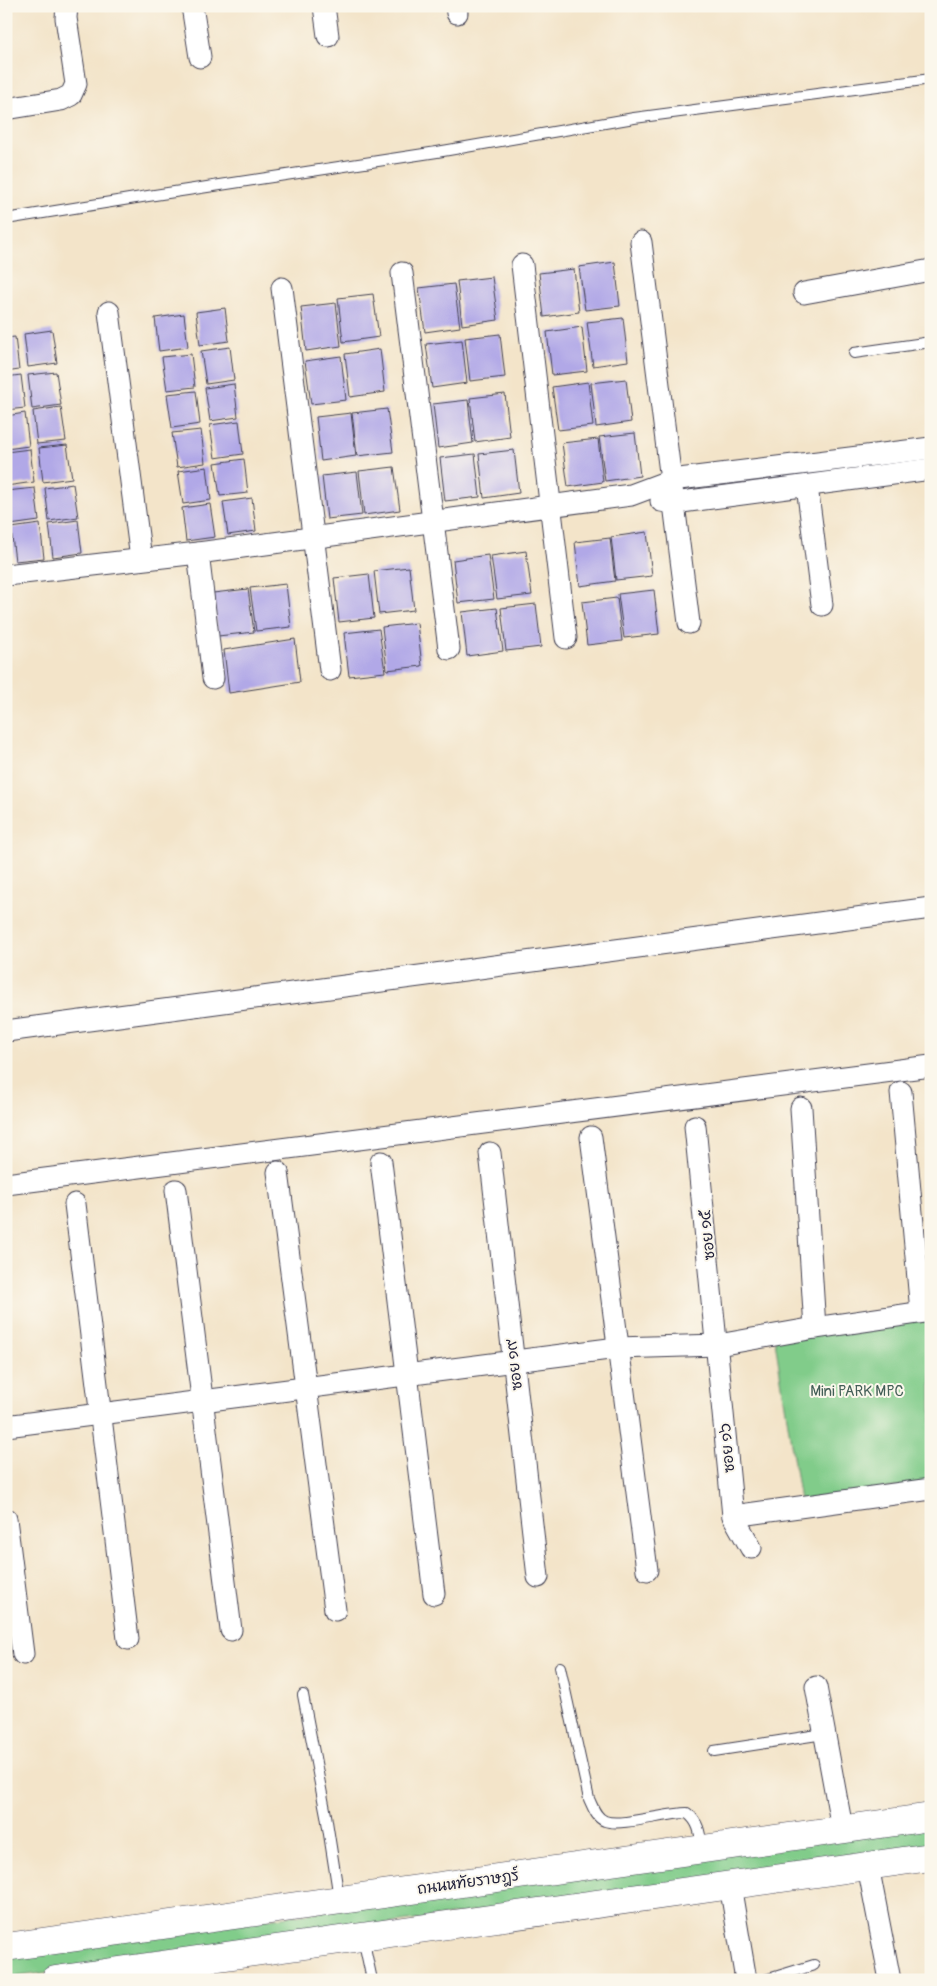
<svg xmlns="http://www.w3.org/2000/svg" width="937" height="1986" viewBox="0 0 937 1986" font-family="Pangolin,'Playpen Sans Thai',sans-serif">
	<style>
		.green { fill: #81cc8a; stroke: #527762 }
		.building { fill: #b1a8e7 }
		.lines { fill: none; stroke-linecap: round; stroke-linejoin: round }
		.lane-casing { stroke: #413f50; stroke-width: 12 }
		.street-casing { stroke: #413f50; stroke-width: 23 }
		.secondary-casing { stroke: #413f50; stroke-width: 29 }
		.lane { stroke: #fff; stroke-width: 10 }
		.street { stroke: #fff; stroke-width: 21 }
		.secondary { stroke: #fff; stroke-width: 28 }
		.labels { text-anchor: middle; stroke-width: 4; stroke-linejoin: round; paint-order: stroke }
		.street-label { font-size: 15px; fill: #22223b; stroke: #fbf7ec }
		.park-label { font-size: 15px; fill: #435e57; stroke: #fbf7ec }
	</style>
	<rect width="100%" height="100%" fill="#fbf7ec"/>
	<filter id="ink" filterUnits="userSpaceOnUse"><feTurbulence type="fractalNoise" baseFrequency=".02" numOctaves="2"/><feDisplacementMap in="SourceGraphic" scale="10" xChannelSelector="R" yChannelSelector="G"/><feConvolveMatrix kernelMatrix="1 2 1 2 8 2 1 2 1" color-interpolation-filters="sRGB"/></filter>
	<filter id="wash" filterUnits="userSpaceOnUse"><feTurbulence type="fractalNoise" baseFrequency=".0096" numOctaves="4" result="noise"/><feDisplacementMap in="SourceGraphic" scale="20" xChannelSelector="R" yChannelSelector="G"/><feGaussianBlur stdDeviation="1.12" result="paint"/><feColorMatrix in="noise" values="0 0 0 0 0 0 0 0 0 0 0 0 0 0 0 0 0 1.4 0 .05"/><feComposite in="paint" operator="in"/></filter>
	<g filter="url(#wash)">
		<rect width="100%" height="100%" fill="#f3e4c9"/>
		<g class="green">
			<polygon points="931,1308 931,1482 800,1501 773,1328"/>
			<polygon points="931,1825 931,1847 6,1978 6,1956"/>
		</g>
		<g id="blocks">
			<g class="building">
				<polygon points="615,262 620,306 585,310 579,267"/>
				<polygon points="574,269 579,312 544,317 539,273"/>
				<polygon points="492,277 498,320 462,325 457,281"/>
				<polygon points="454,284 460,327 425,332 419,288"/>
				<polygon points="373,294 379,337 343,342 338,298"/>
				<polygon points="336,303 341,346 306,351 301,307"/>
				<polygon points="225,308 229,341 200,345 196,312"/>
				<polygon points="184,314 188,347 159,351 155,318"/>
				<polygon points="623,318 628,361 593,366 587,322"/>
				<polygon points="582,327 587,371 552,375 547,332"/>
				<polygon points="52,330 57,363 28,367 24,334"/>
				<polygon points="500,334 505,377 470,381 465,338"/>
				<polygon points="15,337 19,370 6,372 6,338"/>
				<polygon points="462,340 467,383 432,388 426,344"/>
				<polygon points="230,347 234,380 206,384 201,351"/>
				<polygon points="380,349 385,392 350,397 345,354"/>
				<polygon points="191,354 195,387 167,390 162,357"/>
				<polygon points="341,356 346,400 311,404 305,361"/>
				<polygon points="56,372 61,405 32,409 28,375"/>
				<polygon points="21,375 25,408 6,410 6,377"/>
				<polygon points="626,379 631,422 596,427 591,383"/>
				<polygon points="588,382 593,426 558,430 552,387"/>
				<polygon points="234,384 238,417 210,421 205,388"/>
				<polygon points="196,391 200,424 172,428 167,394"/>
				<polygon points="505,394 510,437 475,442 470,398"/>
				<polygon points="468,400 473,443 438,448 433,404"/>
				<polygon points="61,407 66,441 37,444 33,411"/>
				<polygon points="387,409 393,452 357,456 352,413"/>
				<polygon points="25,413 29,446 6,449 6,416"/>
				<polygon points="351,413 356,456 321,461 316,417"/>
				<polygon points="239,421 243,454 215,458 210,425"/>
				<polygon points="201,430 205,463 177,467 172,433"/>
				<polygon points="635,433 640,476 605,481 599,437"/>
				<polygon points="598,439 603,482 568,487 562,443"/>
				<polygon points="67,445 72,478 43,482 39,448"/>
				<polygon points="30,449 34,482 6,486 6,452"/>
				<polygon points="514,450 519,493 484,498 479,454"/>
				<polygon points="475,454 480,497 445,501 440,458"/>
				<polygon points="244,459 248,493 220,496 215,463"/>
				<polygon points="207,467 211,500 183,504 178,471"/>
				<polygon points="394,467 400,510 364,515 359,471"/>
				<polygon points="357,472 362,515 327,519 322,476"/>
				<polygon points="73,484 78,517 49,521 45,488"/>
				<polygon points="35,488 39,521 10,525 6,491"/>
				<polygon points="252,498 256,531 228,535 223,502"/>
				<polygon points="210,504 215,537 186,541 182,508"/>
				<polygon points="78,520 82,553 53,557 49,524"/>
				<polygon points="40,524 44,558 15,561 11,528"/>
				<polygon points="647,532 652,576 616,580 611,537"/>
				<polygon points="610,538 615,581 580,586 575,542"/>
				<polygon points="526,551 532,595 497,599 491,556"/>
				<polygon points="488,555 494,599 458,603 453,560"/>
				<polygon points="409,567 414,610 379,614 374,571"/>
				<polygon points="369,574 374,618 339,622 334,578"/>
				<polygon points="286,584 291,627 256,631 250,588"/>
				<polygon points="248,589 254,632 218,636 213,593"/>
				<polygon points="654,590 659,634 624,638 618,594"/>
				<polygon points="617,598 622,641 587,645 582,602"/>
				<polygon points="536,604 541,647 506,651 501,608"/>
				<polygon points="497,608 503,651 467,656 462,612"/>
				<polygon points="417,623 422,666 387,670 382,627"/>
				<polygon points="379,629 385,672 349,676 344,633"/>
				<polygon points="295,639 300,682 229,693 224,650"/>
			</g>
		</g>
	</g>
	<g filter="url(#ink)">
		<use href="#blocks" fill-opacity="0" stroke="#413f50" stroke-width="1"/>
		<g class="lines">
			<defs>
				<g id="lane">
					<polyline points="6,219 148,196 437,152 634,118 931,79"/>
					<polyline points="854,353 931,342"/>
					<path d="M560,1667l29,132c4,8 7,19 16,22 16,6 61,-8 82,-8 12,9 13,20 15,35"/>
					<polyline points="303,1695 326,1815 339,1898"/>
					<polyline points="714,1751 824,1734"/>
					<polyline points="363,1938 372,1980"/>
					<polyline points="765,1980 814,1965"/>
				</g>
				<g id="street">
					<polyline points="192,6 200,57"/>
					<polyline points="324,6 328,36"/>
					<polyline points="456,6 457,13"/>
					<polyline points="6,109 61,100 71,95 76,84 66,18 67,6"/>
					<polyline points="641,242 689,623"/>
					<polyline points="522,265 566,638"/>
					<polyline points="402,273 449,649"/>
					<polyline points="282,288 330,670"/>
					<polyline points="804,293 931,270"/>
					<polyline points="109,312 141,559"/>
					<polyline points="807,486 822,605"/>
					<polyline points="661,501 674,503 931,469"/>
					<polyline points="198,553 213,678"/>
					<polyline points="6,575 198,553 631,495 671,480 931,448"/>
					<polyline points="6,1031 931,908"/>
					<polyline points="901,1092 921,1312"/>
					<polyline points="801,1108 815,1328"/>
					<polyline points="695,1126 733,1516 751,1548"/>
					<polyline points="591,1137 647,1570"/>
					<polyline points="490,1153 538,1577"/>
					<polyline points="381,1162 434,1594"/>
					<polyline points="278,1172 335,1610"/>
					<polyline points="6,1184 931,1066"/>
					<polyline points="176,1190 231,1630"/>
					<polyline points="75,1204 128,1639"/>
					<polyline points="6,1426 617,1348 718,1345 815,1328 931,1311"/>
					<polyline points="733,1516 931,1489"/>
					<polyline points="6,1519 23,1654"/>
					<polyline points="816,1687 842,1828"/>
					<polyline points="868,1866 890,1980"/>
					<polyline points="730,1885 746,1980"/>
				</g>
				<g id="secondary">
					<polyline points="6,1947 931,1817"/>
					<polyline points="55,1980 931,1857"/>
				</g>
			</defs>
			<use href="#lane" class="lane-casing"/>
			<use href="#street" class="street-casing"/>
			<use href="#secondary" class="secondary-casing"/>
			<use href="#lane" class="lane"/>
			<use href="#street" class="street"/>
			<use href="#secondary" class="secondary"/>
		</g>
	</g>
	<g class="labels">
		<g class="street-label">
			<text transform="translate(707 1235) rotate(-96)" y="5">ซอย ๑๕</text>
			<text transform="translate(514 1365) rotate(-97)" y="5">ซอย ๑๙</text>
			<text transform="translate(727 1448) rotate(-95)" y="5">ซอย ๑๖</text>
			<text transform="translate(468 1882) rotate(-8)" y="5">ถนนหทัยราษฎร์</text>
		</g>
		<g class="park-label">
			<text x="857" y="1396">Mini PARK MPC</text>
		</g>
	</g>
	<rect width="937" height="1986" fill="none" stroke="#fbf7ec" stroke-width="25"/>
</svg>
